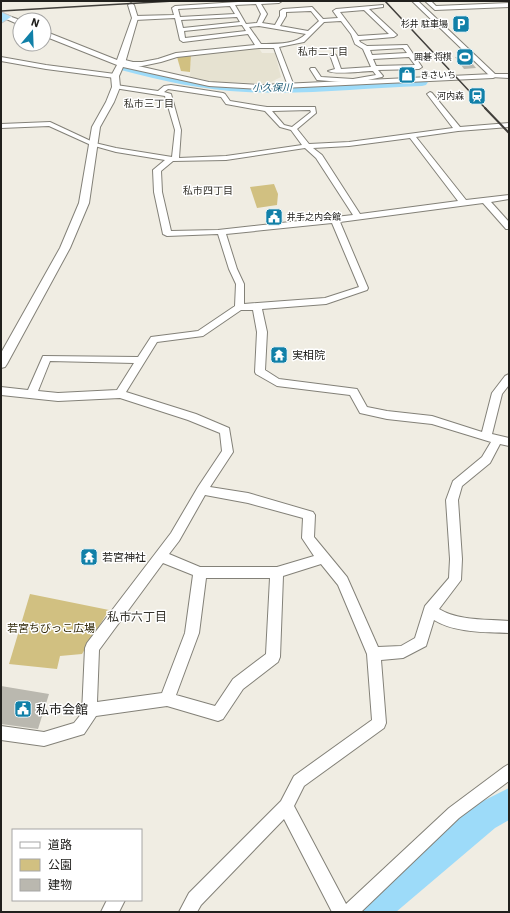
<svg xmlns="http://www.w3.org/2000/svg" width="510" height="913" viewBox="0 0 510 913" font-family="'IBM Plex Sans','Noto Sans JP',sans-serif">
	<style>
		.built { fill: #e6e2d1 }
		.green { fill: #d1c081 }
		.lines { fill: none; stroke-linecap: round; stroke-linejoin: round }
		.river { fill: #9ddbf9; fill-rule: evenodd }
		.building { fill: #bab8af }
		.minor-casing { stroke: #838178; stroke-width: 2 }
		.tertiary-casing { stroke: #838178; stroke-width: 2 }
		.trunk-casing { stroke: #cac9c9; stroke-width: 2 }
		.minor { fill: #fff; fill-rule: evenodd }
		.tertiary { fill: #fff; fill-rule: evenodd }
		.trunk { fill: #ace3fe; fill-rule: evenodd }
		.rail-far1 { stroke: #413f3b; stroke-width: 1.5 }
		.rail { stroke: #413f3b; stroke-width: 2 }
		.labels { text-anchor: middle; stroke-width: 3; stroke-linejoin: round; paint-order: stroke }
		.far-poi-label { font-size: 9px; fill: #21201d; stroke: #fff; text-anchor: end }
		.far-neighbourhood-label { font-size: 10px; fill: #34322b; stroke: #fff }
		.far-water-label { font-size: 10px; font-style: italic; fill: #1f5d77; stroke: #fff }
		.poi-label { font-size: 11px; fill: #21201d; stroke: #fff; text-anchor: start }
		.park-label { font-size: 11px; fill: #312908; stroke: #fff }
		.neighbourhood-label { font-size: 12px; fill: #34322b; stroke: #fff }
		.near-poi-label { font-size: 13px; fill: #21201d; stroke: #fff; text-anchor: start }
	</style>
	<rect width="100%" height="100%" fill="#f0ede3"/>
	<polygon class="built" points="259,48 262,53 275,53 281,77 269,83 254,83 216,82 190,77 191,55"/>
	<g class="green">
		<polygon points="191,55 190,72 181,71 177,57"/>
		<polygon points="274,184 278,194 277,205 257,208 250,187"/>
		<polygon points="30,594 109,610 82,654 60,656 57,669 9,664"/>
	</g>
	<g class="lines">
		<g class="river">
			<path d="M125,63c35,9 69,18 105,21 64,5 128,-3 192,-6l4,1 2,3 -2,3 -4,1c-58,2 -117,9 -176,6 -43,-2 -84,-11 -125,-22l-2,-3 2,-3z"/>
			<polygon points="509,788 509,820 495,828 396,912 353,912 358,900 473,806"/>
		</g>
	</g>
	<g class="building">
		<polygon points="455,57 467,57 476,68 464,69"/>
		<polygon points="279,210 283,221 269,223 266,212"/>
		<polygon points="1,686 49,694 38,729 1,724"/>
	</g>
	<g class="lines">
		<defs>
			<g id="minor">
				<path d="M254,1h28l-3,2 -18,1 6,10 -5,9 13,2 5,-9v-5l3,-2 29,-2 11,12 15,-1 -5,-7 3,-2 47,-4v2l-14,2 28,26 -3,2 -35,3 1,2 7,4 40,-1 15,22 -3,2 -41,1 5,6 -1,1 -28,6 -37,-3 -7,-11 1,-1h4l6,9 32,2 23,-4 -3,-4c-10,0 -38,4 -45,0l7,-2 -5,-14 3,-2 3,2 5,14 30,-2 -8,-18 -8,-5 -4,-10 -10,-13 -17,1 -20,20 -25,5 15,39 -3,2 -3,-2 -14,-38h-15l-82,9 -16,5 -19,4h-9l-15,-5 3,-2 12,3h9l16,-3 18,-6 79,-8 -7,-11 -65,8 -3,-2 -5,-22 -40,2 -3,-2 3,-2 39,-1 -2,-7 3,-2zM256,4l5,10 -4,9 -11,1 -11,-19zM230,6l5,8 -55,3 -2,-8zM364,10l25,24 -31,2 -18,-24zM311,11l8,10 -11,10 -28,-5 6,-10v-4zM237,17l3,5 -57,6 -2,-8zM242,25l4,6 -61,7 -1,-7zM259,26l47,8c-11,11 -31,10 -45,10l-12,-17zM403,48l4,5 -35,2 -2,-5zM409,57l6,8 -39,1 -3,-7z"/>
				<polygon points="412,1 418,1 495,74 509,74 509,78 491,77"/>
				<polygon points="425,1 431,1 436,6 509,3 509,7 435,10"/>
				<polygon points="1,57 46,65 115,74 118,76 115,78 46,69 1,61"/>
				<path d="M116,85l42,6 6,-5 7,-1 52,8 2,1 5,7 37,6h48l1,6 -19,16 12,15 40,-2 104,-14 -26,-34 3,-2 2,1 28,34 49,-4v4l-51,4 -42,6 50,63 43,-5v4l-18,3 18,20v7h-3l-23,-26 -143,19 28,66 -1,2 -41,14 -64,5 5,23 -2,38 14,9 78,10 10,18 20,4 45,5 50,16 10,-39 13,-17 4,-2v11l-7,9 -10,40 17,4v8l-9,-2 -10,19 -28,23 -4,14 4,59 -1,21 -22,29c20,12 47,10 70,12v12c-24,-1 -54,0 -75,-13l-8,26 -23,12 -22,2 5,63 -2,5 -80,58 -10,20 52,98 103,-96 55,-41 5,-3v17l-50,37 -98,94h-29l-48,-93 -83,86 -4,7h-18l10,-19 92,-92 13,-25 78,-56 -5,-66 -29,-69 -17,-21 -38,12 -3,81 -2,5 -35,27 -20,30 -5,2 -51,-15 -71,10 -12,18 -40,12 -43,-6v-14l43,6 30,-9 8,-10 3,-65 2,-5 84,-110 27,-46 24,-36 -2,-18 -32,-13 -68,-22 -62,3 -57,-6v-8l27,3 15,-34 95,1 13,-20 47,-6 37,-25 1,-22 -7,-15 -11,-35 -51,2 -4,-2 -9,-42 -1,-22 12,-10 -49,-8 -25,-7 -42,-19 -48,2v-4l49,-2 45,21 21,5 56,9 3,-27 -10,-34 -51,-8v-2zM168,89l53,8 5,7 39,7 15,16 11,3 11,15 -76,11 -47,2 2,-28 -10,-36 -7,-2zM310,110l1,2 -19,15 -8,-2 -12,-14zM410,138l48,63 -98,13 -38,-59 -9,-7 36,-2zM305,148l11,10 37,57 -135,15 -47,1 -9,-39 -1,-21 12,-10 53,-1zM332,223l27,64 -34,11 -81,6v-20l-7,-15 -11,-35zM241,310h12l4,22 -2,40 1,2 21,12 73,9 10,18 27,6 45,5 59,18 -9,15 -29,24 -7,19 4,59 -1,19 -24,28 -10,32 -14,8 -23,1 -31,-70 -33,-40 1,-22 -2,-3 -65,-19 -38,-6 23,-35 -4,-24 -33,-14 -70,-22 31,-50 46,-6zM50,361l84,2 -17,27 -59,3 -20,-2zM205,495l43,8 55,15 -1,20 12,18 -37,11h-77l-31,-13 10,-13zM163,563l30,12 -8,58 -23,60 -65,9 2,-52zM206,578h64l-4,76 -33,25 -18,27 -39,-11 23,-62z"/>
				<polygon points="107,900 125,900 119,912 101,912"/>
			</g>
			<g id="tertiary">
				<polygon points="131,3 134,5 138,18 125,63 209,82 261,85 493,74 497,76 493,78 261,89 209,86 123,67 119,76 120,87 114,102 100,127 89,203 70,248 7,364 5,367 1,368 1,353 60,248 79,203 92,127 106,102 112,87 111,76 117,65 44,36 44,31 117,60 132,18 128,5"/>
				<polygon points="6,15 20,20 20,25 4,18 4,16"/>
			</g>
			<polygon id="trunk" points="1,12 11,17 1,23"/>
		</defs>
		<use href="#minor" class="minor-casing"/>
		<use href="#tertiary" class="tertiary-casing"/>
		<use href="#trunk" class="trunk-casing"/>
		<use href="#minor" class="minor"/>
		<use href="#tertiary" class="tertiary"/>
		<use href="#trunk" class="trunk"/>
		<g class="rail-far1">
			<polyline points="385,1 486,109"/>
			<polyline points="1,11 174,1"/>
		</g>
		<polyline class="rail" points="485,108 509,133"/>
	</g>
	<defs>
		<symbol id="parking-square" viewBox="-11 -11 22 22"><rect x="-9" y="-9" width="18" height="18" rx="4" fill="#1180a8" stroke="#fff"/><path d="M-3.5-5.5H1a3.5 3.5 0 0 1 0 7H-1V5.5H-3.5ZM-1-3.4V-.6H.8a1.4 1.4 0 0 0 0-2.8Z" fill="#fff"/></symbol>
		<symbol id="stadium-square" viewBox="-11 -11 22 22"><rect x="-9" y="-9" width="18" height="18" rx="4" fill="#1180a8" stroke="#fff"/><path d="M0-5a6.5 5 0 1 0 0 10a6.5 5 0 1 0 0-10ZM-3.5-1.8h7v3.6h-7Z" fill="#fff"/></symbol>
		<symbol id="shop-square" viewBox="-11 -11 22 22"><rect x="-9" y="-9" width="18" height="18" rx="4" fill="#1180a8" stroke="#fff"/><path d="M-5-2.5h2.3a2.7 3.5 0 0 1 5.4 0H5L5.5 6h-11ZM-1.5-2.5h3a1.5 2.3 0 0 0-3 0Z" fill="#fff"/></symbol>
		<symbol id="station-square" viewBox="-11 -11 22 22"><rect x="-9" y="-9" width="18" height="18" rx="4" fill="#1180a8" stroke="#fff"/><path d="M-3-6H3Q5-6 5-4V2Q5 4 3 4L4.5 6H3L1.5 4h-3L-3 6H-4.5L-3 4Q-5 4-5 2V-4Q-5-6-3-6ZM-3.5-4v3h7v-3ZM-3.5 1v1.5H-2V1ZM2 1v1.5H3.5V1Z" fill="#fff"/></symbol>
		<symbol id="civic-square" viewBox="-11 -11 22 22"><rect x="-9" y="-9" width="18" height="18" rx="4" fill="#1180a8" stroke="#fff"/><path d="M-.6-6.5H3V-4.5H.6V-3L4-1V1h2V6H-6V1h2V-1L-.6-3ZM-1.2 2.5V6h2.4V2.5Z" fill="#fff"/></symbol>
		<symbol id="temple-square" viewBox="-11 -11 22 22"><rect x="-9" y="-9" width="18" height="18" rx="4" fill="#1180a8" stroke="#fff"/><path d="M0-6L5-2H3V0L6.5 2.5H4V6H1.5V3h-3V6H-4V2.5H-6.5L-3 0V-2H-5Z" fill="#fff"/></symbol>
	</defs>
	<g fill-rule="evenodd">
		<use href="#parking-square" x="451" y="14" width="20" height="20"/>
		<use href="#stadium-square" x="455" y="47" width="20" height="20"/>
		<use href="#shop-square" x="397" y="65" width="20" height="20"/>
		<use href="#station-square" x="467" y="86" width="20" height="20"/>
		<use href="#civic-square" x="264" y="207" width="20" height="20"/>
		<use href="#temple-square" x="269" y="345" width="20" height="20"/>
		<use href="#temple-square" x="79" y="547" width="20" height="20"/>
		<use href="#civic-square" x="13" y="699" width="20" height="20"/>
	</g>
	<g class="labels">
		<g class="far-poi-label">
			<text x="448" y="27">杉井 駐車場</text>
			<text x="452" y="60">囲碁 将棋</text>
			<text x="420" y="78" text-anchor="start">きさいち</text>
			<text x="464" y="99">河内森</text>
			<text x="287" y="220" text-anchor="start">井手之内会館</text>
		</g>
		<g class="far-neighbourhood-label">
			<text x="323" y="55">私市二丁目</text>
			<text x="149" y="107">私市三丁目</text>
			<text x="208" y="194">私市四丁目</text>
		</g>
		<g class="far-water-label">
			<text x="272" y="91">小久保川</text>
		</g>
		<g class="poi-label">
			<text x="292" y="359">実相院</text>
			<text x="102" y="561">若宮神社</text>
		</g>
		<g class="park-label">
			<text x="51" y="632">若宮ちびっこ広場</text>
		</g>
		<g class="neighbourhood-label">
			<text x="137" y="621">私市六丁目</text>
		</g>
		<g class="near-poi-label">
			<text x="36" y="714">私市会館</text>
		</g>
	</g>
	<rect width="510" height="913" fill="none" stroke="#21201d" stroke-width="4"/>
	<rect x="12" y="829" width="130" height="72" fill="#ffffff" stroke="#a6a6a5"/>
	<rect x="20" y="842" width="20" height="6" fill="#ffffff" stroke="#a6a6a5"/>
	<text x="48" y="849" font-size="12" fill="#21201d">道路</text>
	<rect x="20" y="859" width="20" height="12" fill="#d1c081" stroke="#a6a6a5"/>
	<text x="48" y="869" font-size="12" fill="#21201d">公園</text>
	<rect x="20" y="879" width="20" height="12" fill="#bab8af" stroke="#a6a6a5"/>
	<text x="48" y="889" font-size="12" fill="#21201d">建物</text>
	<g transform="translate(32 32) rotate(19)"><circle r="19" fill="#ffffff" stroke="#a6a6a5"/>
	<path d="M0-3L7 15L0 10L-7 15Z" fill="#1180a8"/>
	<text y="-6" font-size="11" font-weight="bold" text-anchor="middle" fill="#21201d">N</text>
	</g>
</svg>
